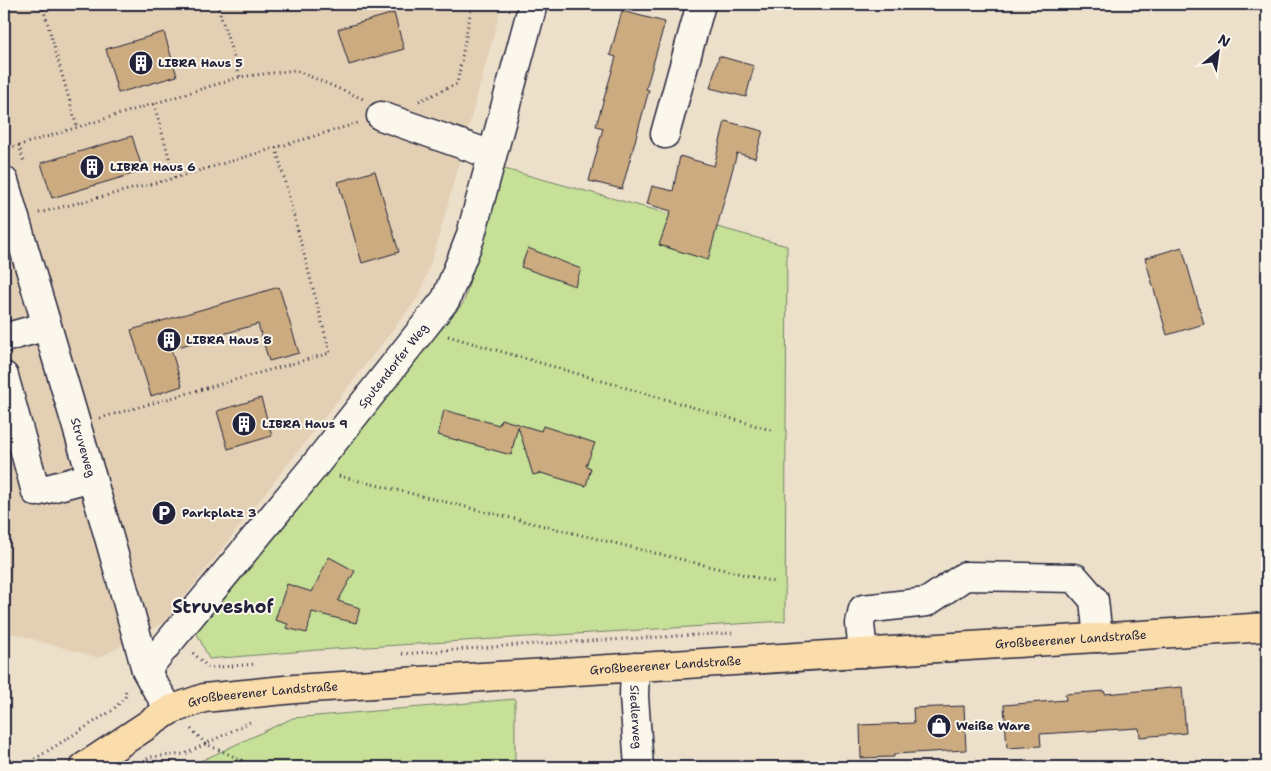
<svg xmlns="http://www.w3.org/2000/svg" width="1271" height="771" viewBox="0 0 1271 771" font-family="'Shantell Sans',sans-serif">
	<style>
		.built { fill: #e3d0b4 }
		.green { fill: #c6e097; stroke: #748169 }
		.building { fill: #cbab7f; stroke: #22223b }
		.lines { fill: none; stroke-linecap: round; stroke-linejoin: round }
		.minor-casing { stroke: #22223b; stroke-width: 31 }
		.major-casing { stroke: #22223b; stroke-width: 31 }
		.path { stroke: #22223b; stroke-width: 3; stroke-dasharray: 1 4; stroke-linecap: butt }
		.minor { stroke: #fbf7ec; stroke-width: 28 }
		.major { stroke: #faddab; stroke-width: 28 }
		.labels { text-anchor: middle; stroke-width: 4; stroke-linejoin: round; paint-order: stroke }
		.poi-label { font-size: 12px; font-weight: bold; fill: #22223b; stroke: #fbf7ec; text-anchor: start }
		.street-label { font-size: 12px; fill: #22223b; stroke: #fbf7ec }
		.district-label { font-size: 18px; font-weight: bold; fill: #22223b; stroke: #fbf7ec }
	</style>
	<rect width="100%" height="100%" fill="#ede0cb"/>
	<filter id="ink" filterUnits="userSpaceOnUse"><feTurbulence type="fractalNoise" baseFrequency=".02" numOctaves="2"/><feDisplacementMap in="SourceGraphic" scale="10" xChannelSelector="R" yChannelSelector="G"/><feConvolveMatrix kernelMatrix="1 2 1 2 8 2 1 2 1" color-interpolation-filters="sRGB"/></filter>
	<g filter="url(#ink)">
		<polygon class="built" points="4,4 502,4 437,244 420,295 165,622 99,658 4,631"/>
		<g class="green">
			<polygon points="501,168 787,246 785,621 318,650 209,659 194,627 464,302"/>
			<polygon points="515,699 515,767 190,767 190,766 293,718"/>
		</g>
		<g class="building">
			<polygon points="622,11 665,22 646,89 649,90 622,189 589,181 603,128 596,126 616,57 610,55"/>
			<polygon points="394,13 404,49 349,65 338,29"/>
			<polygon points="164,32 177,76 118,93 106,49"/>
			<polygon points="719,56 754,66 746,97 710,88"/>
			<polygon points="725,121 763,131 755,158 737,153 708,260 659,245 671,211 647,204 652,186 673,191 680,156 714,166"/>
			<polygon points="132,136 143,171 52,198 41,163"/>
			<polygon points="375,171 399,252 362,263 338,182"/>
			<polygon points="1182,247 1204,324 1167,335 1145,258"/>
			<polygon points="528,248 581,269 575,286 521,267"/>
			<polygon points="279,287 299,353 269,361 258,324 171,349 182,386 151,396 131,330"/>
			<polygon points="261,398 272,436 228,449 217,411"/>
			<polygon points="444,410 499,425 501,419 541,431 543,426 595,443 586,466 591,468 586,486 541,473 533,475 518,426 511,455 438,435"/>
			<polygon points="329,557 355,571 338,601 360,608 356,623 312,612 307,633 286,628 288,624 275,620 287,584 312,592"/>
			<polygon points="1182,687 1186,733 1140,737 1139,728 1040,734 1041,746 1007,748 1004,705 1066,700 1065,694 1104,691 1105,694"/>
			<polygon points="964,706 966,750 894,754 894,757 861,758 860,725 914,723 913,708"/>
		</g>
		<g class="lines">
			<defs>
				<g id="minor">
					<polyline points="381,116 492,155"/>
					<polyline points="665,134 701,4"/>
					<path id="s1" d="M4,181c48,163 98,325 142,489l8,15 16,25"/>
					<polyline points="4,338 47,326"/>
					<polyline points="4,376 36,492 92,477"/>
					<polyline points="863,653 860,624 863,609 927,602 965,576 1075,578 1094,600 1098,638"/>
					<path id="s2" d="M635,667l-1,29 5,71"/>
					<path id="s3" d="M146,670l166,-201 134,-170 24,-61 63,-234"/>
				</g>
				<g id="major">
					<path id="s4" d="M84,767l86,-57 34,-12 91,-9 972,-62"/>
				</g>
			</defs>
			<use href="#minor" class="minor-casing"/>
			<use href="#major" class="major-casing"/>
			<g class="path">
				<polyline points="42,4 77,127"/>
				<polyline points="217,4 240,77"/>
				<polyline points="419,101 457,84 472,4"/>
				<polyline points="154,104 175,178"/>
				<polyline points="19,145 24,163"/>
				<polyline points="4,150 240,77 295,70 363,99"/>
				<polyline points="39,213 175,178 358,123"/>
				<polyline points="448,336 771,430"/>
				<polyline points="100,418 330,353 276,148"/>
				<polyline points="339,476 774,582"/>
				<polyline points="193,653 209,668 256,664"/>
				<polyline points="402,654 518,645 732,633"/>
				<polyline points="191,729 206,744 257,767"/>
				<polyline points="147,759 150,757 185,754 252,721"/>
				<polyline points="22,767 113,710 125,697 126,688"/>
			</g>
			<use href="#minor" class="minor"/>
			<use href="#major" class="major"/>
		</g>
	</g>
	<defs>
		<symbol id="building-disc" viewBox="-11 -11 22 22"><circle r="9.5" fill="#22223b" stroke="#fbf7ec"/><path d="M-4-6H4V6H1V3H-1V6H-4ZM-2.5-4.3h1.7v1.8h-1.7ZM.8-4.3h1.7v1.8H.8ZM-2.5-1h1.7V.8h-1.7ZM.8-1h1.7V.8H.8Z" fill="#fff"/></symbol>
		<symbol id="parking-disc" viewBox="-11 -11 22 22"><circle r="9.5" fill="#22223b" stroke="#fbf7ec"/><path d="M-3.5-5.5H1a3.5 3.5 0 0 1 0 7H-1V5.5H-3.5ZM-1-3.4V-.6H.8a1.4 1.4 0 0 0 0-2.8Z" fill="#fff"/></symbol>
		<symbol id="shop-disc" viewBox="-11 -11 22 22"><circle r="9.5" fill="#22223b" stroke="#fbf7ec"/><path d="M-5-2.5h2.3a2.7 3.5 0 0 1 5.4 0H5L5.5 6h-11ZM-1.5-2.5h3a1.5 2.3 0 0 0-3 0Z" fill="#fff"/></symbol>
	</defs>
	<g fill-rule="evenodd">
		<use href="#building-disc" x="127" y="49" width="28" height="28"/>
		<use href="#building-disc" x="78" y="153" width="28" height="28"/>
		<use href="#building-disc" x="155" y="326" width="28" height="28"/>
		<use href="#building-disc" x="230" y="410" width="28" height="28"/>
		<use href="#parking-disc" x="150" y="499" width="28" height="28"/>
		<use href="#shop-disc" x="925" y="712" width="28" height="28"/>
	</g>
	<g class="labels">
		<g class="poi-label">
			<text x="158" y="67">LIBRA Haus 5</text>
			<text x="110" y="171">LIBRA Haus 6</text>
			<text x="186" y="344">LIBRA Haus 8</text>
			<text x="262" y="428">LIBRA Haus 9</text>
			<text x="182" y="517">Parkplatz 3</text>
			<text x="956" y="730">Weiße Ware</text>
		</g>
		<g class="street-label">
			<text dy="4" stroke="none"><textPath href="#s3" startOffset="392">Sputendorfer Weg</textPath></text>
			<text dy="4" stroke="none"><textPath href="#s1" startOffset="278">Struveweg</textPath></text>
			<text dy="4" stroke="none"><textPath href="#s4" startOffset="1008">Großbeerener Landstraße</textPath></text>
			<text dy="4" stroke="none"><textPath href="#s4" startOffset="602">Großbeerener Landstraße</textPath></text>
			<text dy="4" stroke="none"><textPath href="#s4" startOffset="198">Großbeerener Landstraße</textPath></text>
			<text dy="4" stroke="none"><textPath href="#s2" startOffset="50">Siedlerweg</textPath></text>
		</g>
		<g class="district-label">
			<text x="223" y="613">Struveshof</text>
		</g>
	</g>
	<rect width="1271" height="771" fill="none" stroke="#fbf7ec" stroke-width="20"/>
	<rect x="10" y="10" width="1251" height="751" fill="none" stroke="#22223b" stroke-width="2" filter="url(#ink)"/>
	<g transform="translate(1218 52) rotate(29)" stroke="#fbf7ec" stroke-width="4" paint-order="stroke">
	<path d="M0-4L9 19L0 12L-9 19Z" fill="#22223b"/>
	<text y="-8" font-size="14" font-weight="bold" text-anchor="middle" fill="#22223b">N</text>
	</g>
</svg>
